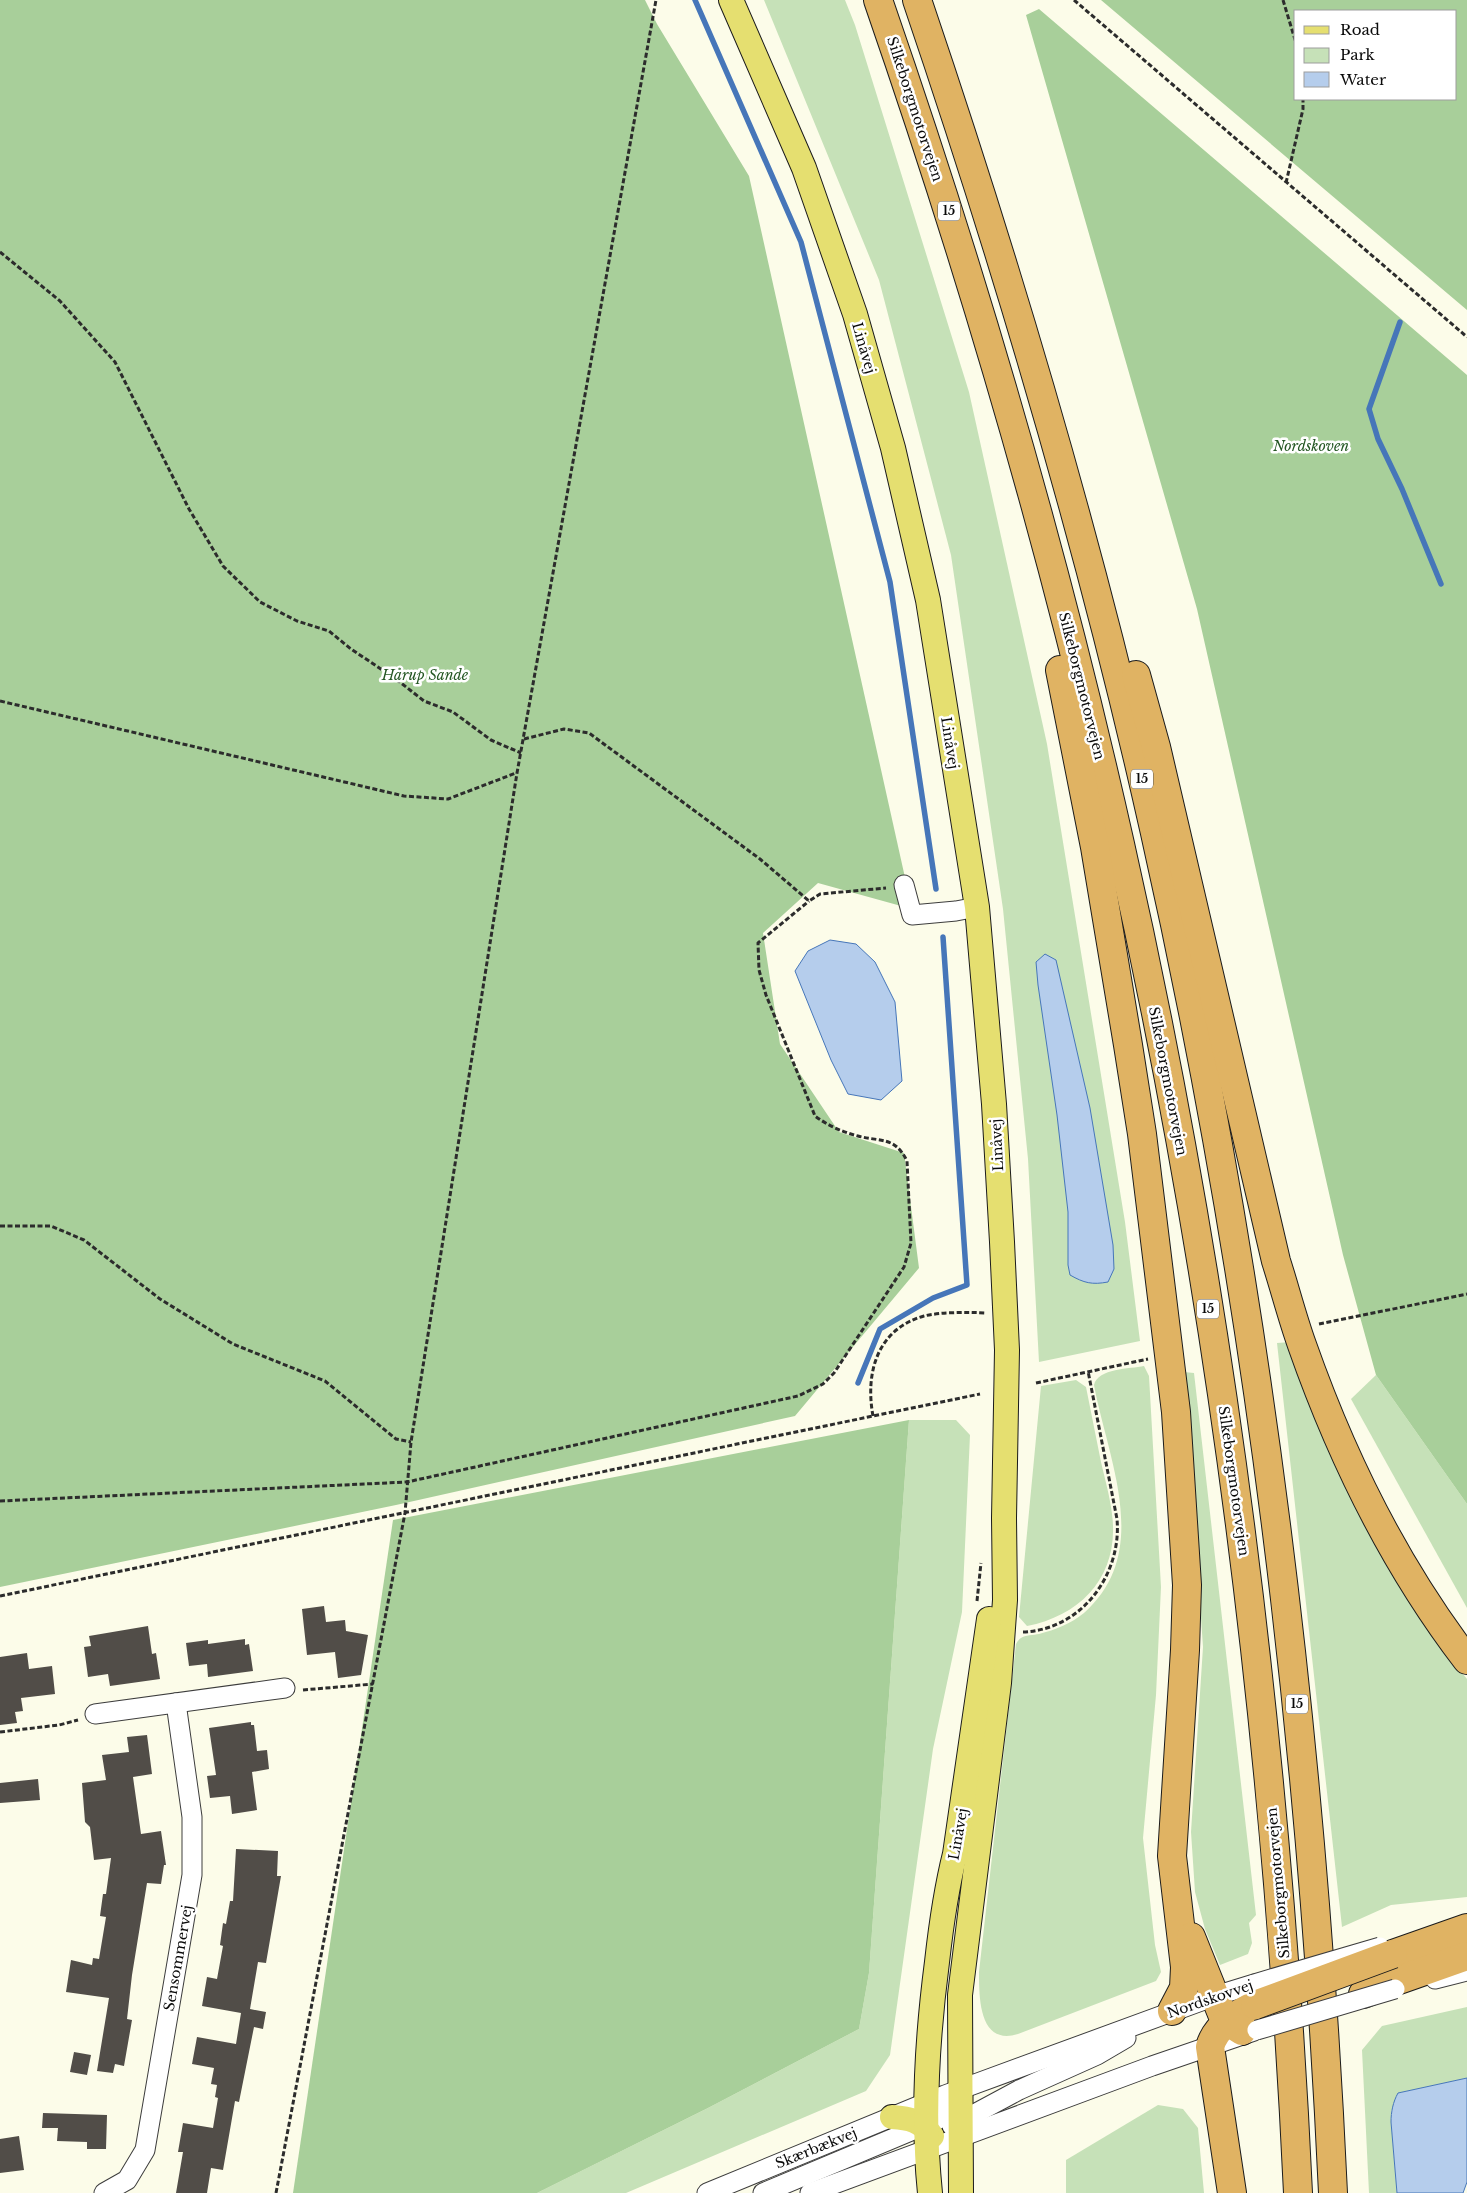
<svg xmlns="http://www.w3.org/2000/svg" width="1467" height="2193" viewBox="0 0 1467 2193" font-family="'Libre Baskerville',serif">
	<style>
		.green { fill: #c6e1b8 }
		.forest { fill: #a8cf9a; fill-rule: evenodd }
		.water { fill: #b5cdec; stroke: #4676b9 }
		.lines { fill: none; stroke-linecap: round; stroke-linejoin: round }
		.stream { stroke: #4676b9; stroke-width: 5.5 }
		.building { fill: #514d48 }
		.minor-casing { stroke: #3d3d3d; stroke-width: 21 }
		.major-casing { stroke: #1b1b1b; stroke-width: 26 }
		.highway-casing { stroke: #1b1b1b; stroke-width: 30 }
		.path { stroke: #2c2c2c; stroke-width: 3; stroke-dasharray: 5 2.5; stroke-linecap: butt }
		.minor { stroke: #fff; stroke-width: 19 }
		.major { stroke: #e5df70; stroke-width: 24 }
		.highway { stroke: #e0b363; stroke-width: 28 }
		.minor-bridge-casing { stroke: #3d3d3d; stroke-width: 21; stroke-linecap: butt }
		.highway-bridge-casing { stroke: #1b1b1b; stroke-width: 30; stroke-linecap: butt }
		.minor-bridge { stroke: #fff; stroke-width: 19 }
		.highway-bridge { stroke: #e0b363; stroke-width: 28 }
		.labels { text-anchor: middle; stroke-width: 5; stroke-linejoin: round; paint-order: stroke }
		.shield { fill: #fff; stroke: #545454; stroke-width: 1 }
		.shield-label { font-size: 12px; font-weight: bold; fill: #0a0a0a }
		.street-label { font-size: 14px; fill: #0a0a0a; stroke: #fff }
		.park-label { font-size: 14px; font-style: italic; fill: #255724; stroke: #fff }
	</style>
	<rect width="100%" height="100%" fill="#fcfce9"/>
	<g class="green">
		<polygon points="764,0 845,0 855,25 969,392 1047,744 1125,1222 1140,1341 1039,1362 1028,1159 1003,909 951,555 879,280"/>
		<polygon points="1291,1342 1346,1490 1453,1662 1467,1679 1467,1897 1391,1905 1342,1927 1277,1343"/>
		<path d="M1144,1366l5,10 12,211 -5,108 -13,143 12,107 6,27 -5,9 -138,53c-39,12 -39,-36 -39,-62l37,-328c1,-2 3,-5 5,-6 4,-3 13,-3 18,-4 16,-4 33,-11 45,-21 69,-61 24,-153 10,-228 4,-17 36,-16 50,-19z"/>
		<polygon points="1184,1372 1194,1373 1256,1915 1249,1923 1252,1943 1248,1954 1220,1965 1205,1929 1195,1892 1191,1832 1203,1647"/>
		<polygon points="1376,1375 1467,1504 1467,1608 1351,1399"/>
		<path d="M1076,1380l10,7c5,25 10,50 15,75 4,17 9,35 11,52 8,60 -29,101 -85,112l-8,-9 22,-231z"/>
		<polygon points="909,1420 956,1420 970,1435 962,1612 933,1749 890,2055 866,2091 626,2193 537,2193 708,2108 859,2029 869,1973"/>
		<polygon points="1467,2007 1467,2078 1399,2093 1391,2112 1391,2122 1397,2193 1369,2193 1362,2050 1382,2026"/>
		<polygon points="1158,2105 1183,2109 1198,2128 1204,2193 1066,2193 1066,2160"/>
	</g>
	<g class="forest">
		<polygon points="0,0 645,0 657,24 749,176 912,909 818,883 763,933 780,1044 839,1132 904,1153 919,1268 795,1416 396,1505 0,1587"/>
		<path d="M1101,0h366v310zM1296,11h160v88h-160z"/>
		<polygon points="1039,9 1467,375 1467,1504 1376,1375 1343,1255 1197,609 1026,15"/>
		<polygon points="909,1420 869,1973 859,2029 708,2108 537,2193 293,2193 393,1520"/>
	</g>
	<g class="water">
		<polygon points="830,940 856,944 875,962 895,1002 902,1081 881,1100 848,1094 831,1060 795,971 808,951"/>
		<path d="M1045,954l11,6 34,148 23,137 1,24 -6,13c-16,3 -24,1 -38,-7l-2,-10v-53l-11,-97 -19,-130 -2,-23z"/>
		<path d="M1467,2078v104l-4,11h-66l-6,-71c0,-10 2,-20 7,-29z"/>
	</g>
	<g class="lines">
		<g class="stream">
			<polyline points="695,0 801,242 890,582 936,889"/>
			<polyline points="1400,322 1369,409 1378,439 1402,489 1441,584"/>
			<polyline points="858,1383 880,1329 933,1298 967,1285 943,937"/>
		</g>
	</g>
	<g class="building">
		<polygon points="324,1606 326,1622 345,1620 346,1631 368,1635 361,1675 338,1678 335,1652 307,1655 302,1609"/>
		<polygon points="148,1626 152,1654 156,1653 160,1679 110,1686 108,1674 88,1677 84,1647 91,1646 89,1636"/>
		<polygon points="245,1639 245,1645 249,1644 253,1671 208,1677 207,1664 189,1666 186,1643 208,1640 208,1644"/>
		<polygon points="27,1653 29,1669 52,1666 55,1694 21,1698 23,1711 15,1712 17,1723 0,1725 0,1657"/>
		<polygon points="251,1722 251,1725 254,1725 257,1751 267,1750 269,1769 252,1772 257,1810 232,1814 230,1796 210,1798 207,1776 216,1775 209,1728"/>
		<polygon points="147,1735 152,1774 133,1777 141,1834 161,1831 166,1865 164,1865 161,1884 147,1883 132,1975 127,2019 132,2020 124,2066 115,2064 113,2073 97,2071 109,1998 66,1992 71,1960 92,1965 93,1958 99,1959 106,1917 100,1916 103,1894 106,1894 111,1858 94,1860 90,1827 85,1822 82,1783 106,1780 102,1755 129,1752 127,1737"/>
		<polygon points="38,1779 40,1800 0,1803 0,1783"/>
		<polygon points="236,1849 278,1851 277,1876 281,1876 266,1963 258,1962 250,2009 266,2012 263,2029 254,2027 239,2102 235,2101 223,2170 211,2168 207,2193 176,2193 183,2152 178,2152 183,2123 213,2128 218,2098 215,2097 217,2085 211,2084 214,2068 192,2064 197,2037 236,2044 241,2013 202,2006 207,1977 217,1979 223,1946 220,1945 223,1923 226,1924 230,1901 233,1901"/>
		<polygon points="74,2052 91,2055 87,2075 70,2072"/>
		<polygon points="43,2113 107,2115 106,2149 87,2149 87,2142 57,2141 58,2128 42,2128"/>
		<polygon points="19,2136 24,2170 0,2173 0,2139"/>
	</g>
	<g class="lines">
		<defs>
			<g id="minor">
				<polyline points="904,885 912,915 956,911 977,907"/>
				<polyline points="95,1714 285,1688"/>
				<polyline points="1435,1979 1467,1971"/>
				<polyline points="952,2126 1019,2090 1097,2055 1126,2038"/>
				<polyline points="104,2193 127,2180 145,2150 192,1875 192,1817 176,1703"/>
				<polyline points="707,2193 945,2095 1215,1996 1254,1984"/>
				<path d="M763,2193l174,-73c12,-9 17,-17 22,-31"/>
				<polyline points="810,2193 1152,2066 1254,2031"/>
			</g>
			<g id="major">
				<polyline points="731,0 804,168 855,314 893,448 928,600 977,907 994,1104 1002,1242 1007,1350 1004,1518 1005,1600 999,1683 960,1995 961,2193"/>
				<path d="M892,2117c18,1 29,4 40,19"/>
				<path d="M930,2193c-8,-77 -3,-154 7,-231 4,-36 9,-72 18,-108l34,-235"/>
			</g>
			<g id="highway">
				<path d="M878,0c96,277 178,558 242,844 100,443 157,895 178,1349"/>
				<path d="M917,0c93,274 175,551 238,833 101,447 157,903 178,1360"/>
				<polyline points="1060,670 1095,847 1128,1045 1142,1134 1176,1412 1187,1585 1185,1650 1172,1856 1185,1967 1184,1988 1172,2011"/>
				<path d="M1136,675l20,72 120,514c9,28 16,56 26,84 39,111 93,221 165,315"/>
				<polyline points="1191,1937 1222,2014 1228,2022 1242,2031"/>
				<polyline points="1393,1954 1467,1928"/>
				<polyline points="1363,1994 1393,1982 1467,1956"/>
				<path d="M1232,2193l-22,-146c6,-22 27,-33 45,-42"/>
			</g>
		</defs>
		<use href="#minor" class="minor-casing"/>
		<use href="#major" class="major-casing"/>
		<use href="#highway" class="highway-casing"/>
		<g class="path">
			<polyline points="1074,0 1467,337"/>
			<polyline points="1283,0 1296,43"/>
			<polyline points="1286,183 1303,109 1303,99"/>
			<polyline points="0,252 60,301 115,362 189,509 223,566 260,602 297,621 329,631 351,649 396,679 424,701 453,712 491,740 521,753"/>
			<polyline points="0,701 404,796 448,799 516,773"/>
			<polyline points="524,739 564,729 589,733 760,859 809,901 820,894 886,888"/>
			<polyline points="0,1226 51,1226 84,1240 160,1299 233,1344 325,1381 396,1439 411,1442"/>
			<polyline points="1319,1324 1467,1294"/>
			<polyline points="1036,1383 1148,1359"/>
			<path d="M873,1416c-8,-43 4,-87 51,-100 16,-4 44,-4 62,-3"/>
			<path d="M0,1501l407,-19 391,-86 25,-12 11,-11 70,-106 7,-24 -4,-82c-12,-25 -27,-19 -49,-25 -16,-4 -31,-11 -43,-20l-49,-121 -7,-25 -1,-27 51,-42"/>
			<polyline points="0,1596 980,1394"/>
			<polyline points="977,1601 981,1563"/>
			<path d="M1023,1632c58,-2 99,-57 94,-113l-29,-148"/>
			<polyline points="303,1690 373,1684"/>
			<polyline points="0,1732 59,1725 78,1720"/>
			<polyline points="276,2193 405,1513 411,1442 517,773 656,0"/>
		</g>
		<use href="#minor" class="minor"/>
		<use href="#major" class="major"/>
		<use href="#highway" class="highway"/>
		<defs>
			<g id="minor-bridge">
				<polyline points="1254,1984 1380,1947"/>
				<polyline points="1257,2030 1395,1989"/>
			</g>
			<polyline id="highway-bridge" points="1255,2005 1393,1954"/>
		</defs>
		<use href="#minor-bridge" class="minor-bridge-casing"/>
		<use href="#highway-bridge" class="highway-bridge-casing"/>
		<use href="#minor-bridge" class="minor-bridge"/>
		<use href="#highway-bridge" class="highway-bridge"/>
	</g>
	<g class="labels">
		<g class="shield">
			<rect x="938" y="201.5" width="22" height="19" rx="4"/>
			<rect x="1131" y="769.5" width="22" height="19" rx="4"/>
			<rect x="1197" y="1299.5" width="22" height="19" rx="4"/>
			<rect x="1286" y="1694.5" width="22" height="19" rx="4"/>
		</g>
		<g class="shield-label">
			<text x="949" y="215">15</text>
			<text x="1142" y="783">15</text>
			<text x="1208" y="1313">15</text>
			<text x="1297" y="1708">15</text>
		</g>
		<g class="street-label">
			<text transform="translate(915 109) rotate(72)" y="5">Silkeborgmotorvejen</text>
			<text transform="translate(864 348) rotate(74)" y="5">Linåvej</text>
			<text transform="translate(1082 686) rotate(76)" y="5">Silkeborgmotorvejen</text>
			<text transform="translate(950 743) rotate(81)" y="5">Linåvej</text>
			<text transform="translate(1168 1081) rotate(79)" y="5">Silkeborgmotorvejen</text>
			<text transform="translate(997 1145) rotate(-93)" y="5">Linåvej</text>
			<text transform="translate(1234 1481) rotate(82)" y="5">Silkeborgmotorvejen</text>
			<text transform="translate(958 1834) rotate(-80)" y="5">Linåvej</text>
			<text transform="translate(1278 1883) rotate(-95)" y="5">Silkeborgmotorvejen</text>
			<text transform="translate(178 1958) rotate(-80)" y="5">Sensommervej</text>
			<text transform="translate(1210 1999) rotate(-19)" y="5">Nordskovvej</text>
			<text transform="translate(816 2148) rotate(-22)" y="5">Skærbækvej</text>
		</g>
		<g class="park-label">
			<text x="1311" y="451">Nordskoven</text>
			<text x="425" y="680">Hårup Sande</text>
		</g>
	</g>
	<rect x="1294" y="10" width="162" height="90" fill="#ffffff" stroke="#9d9d9d"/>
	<rect x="1304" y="26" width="25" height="8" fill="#e5df70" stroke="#9d9d9d"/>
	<text x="1340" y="35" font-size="15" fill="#0a0a0a">Road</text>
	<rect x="1304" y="48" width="25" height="15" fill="#c6e1b8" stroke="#9d9d9d"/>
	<text x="1340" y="60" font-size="15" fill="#0a0a0a">Park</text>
	<rect x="1304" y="72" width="25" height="15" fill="#b5cdec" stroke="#9d9d9d"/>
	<text x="1340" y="85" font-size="15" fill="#0a0a0a">Water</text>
</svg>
